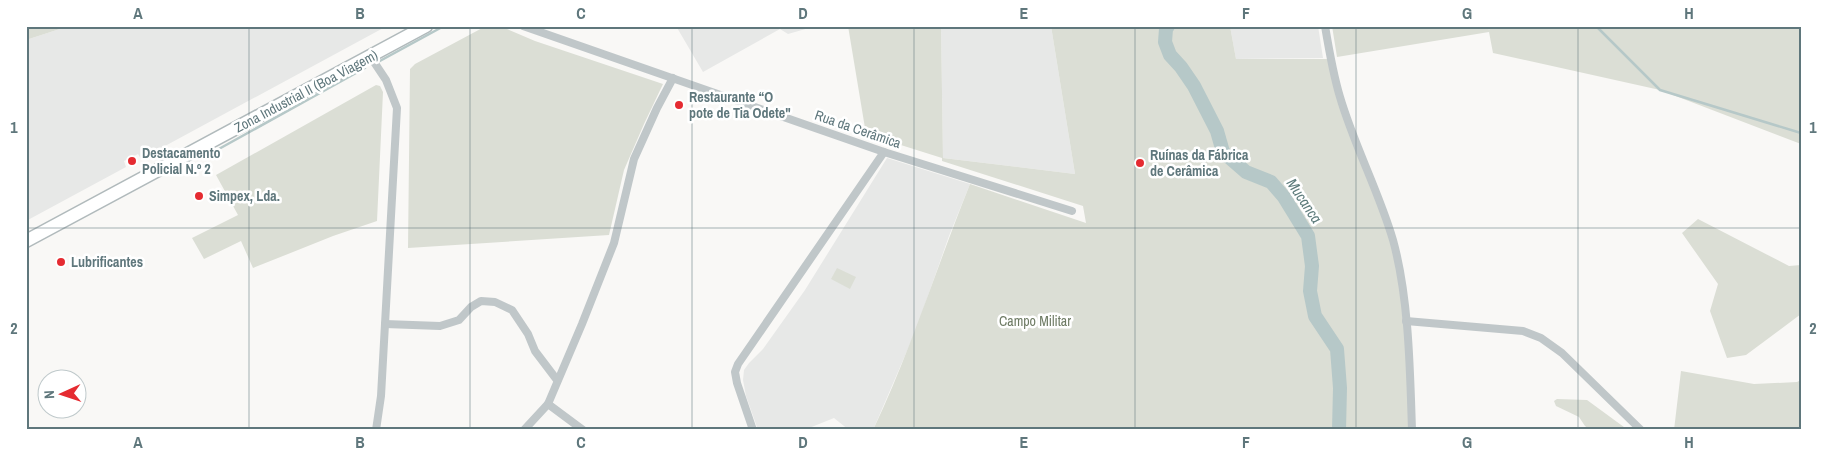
<svg xmlns="http://www.w3.org/2000/svg" width="1827" height="456" viewBox="0 0 1827 456" font-family="'Archivo Narrow',sans-serif">
	<style>
		.built { fill: #e7e8e7 }
		.green { fill: #dbded5 }
		.lines { fill: none; stroke-linecap: round; stroke-linejoin: round }
		.stream { stroke: #b6c8c8; stroke-width: 2.5 }
		.river { stroke: #b6c8c8; stroke-width: 14 }
		.primary-casing { stroke: #b1babc; stroke-width: 15 }
		.minor { stroke: #c0c7c9; stroke-width: 8 }
		.primary { stroke: #fff; stroke-width: 12 }
		.grid { fill: none; stroke: #5f777c; stroke-width: 1; stroke-opacity: 0.55 }
		.poi-dot { fill: #e52b31; stroke: #fff; stroke-width: 2 }
		.labels { text-anchor: middle; stroke-width: 5; stroke-linejoin: round; paint-order: stroke }
		.street-label { font-size: 14px; fill: #5f777c; stroke: #fff }
		.poi-label { font-size: 14px; font-weight: bold; fill: #5f777c; stroke: #fff; text-anchor: start }
		.park-label { font-size: 14px; fill: #6d7a63; stroke: #fff }
		.water-label { font-size: 15px; font-style: italic; fill: #5e7c7c; stroke: #fff }
		.neatline { fill: none; stroke: #5f777c; stroke-width: 2 }
		.grid-label { font-size: 16px; text-anchor: middle; font-weight: bold; fill: #5f777c }
	</style>
	<rect width="100%" height="100%" fill="#f9f8f6"/>
	<g class="built">
		<polygon points="69,26 387,26 141,159 138,154 124,161 126,167 26,221 26,40"/>
		<polygon points="676,26 816,26 788,34 780,29 703,72"/>
		<polygon points="941,26 1051,26 1075,174 943,158"/>
		<polygon points="1230,26 1318,26 1323,58 1236,59"/>
		<polygon points="887,158 970,184 949,236 916,330 873,430 849,430 834,418 804,430 758,430 746,396 743,380 744,370 749,363 763,349 805,290"/>
	</g>
	<g class="green">
		<polygon points="26,26 69,26 26,40"/>
		<polygon points="486,26 500,26 535,41 663,84 644,124 624,170 609,235 408,248 410,69 415,64"/>
		<path d="M848,26h93l2,132 132,16 -24,-148h179l6,33h94l63,182 9,49 10,140h-539c38,-80 64,-164 97,-246l116,39 -3,-17 -141,-45v-3l-76,-24z"/>
		<polygon points="1332,26 1488,26 1489,30 1490,26 1801,26 1801,144 1660,90 1493,53 1489,32 1337,57"/>
		<polygon points="376,85 380,86 383,92 377,221 333,236 253,268 241,241 204,259 192,238 238,215 216,175"/>
		<polygon points="1698,219 1789,266 1801,265 1801,314 1746,355 1727,358 1710,311 1718,284 1682,233"/>
		<polygon points="837,268 856,277 850,289 831,279"/>
		<polygon points="1681,371 1754,384 1797,382 1801,380 1801,430 1674,430"/>
		<polygon points="1557,399 1587,400 1628,430 1590,430 1585,426 1579,417 1556,406 1554,401"/>
	</g>
	<g class="lines">
		<g class="stream">
			<polyline points="1596,26 1660,90 1801,133"/>
			<polyline points="378,62 444,26"/>
			<polyline points="208,155 365,68"/>
		</g>
		<polyline class="river" points="1168,26 1166,29 1165,42 1170,55 1181,67 1194,86 1217,131 1223,152 1246,172 1271,182 1284,197 1308,236 1312,266 1310,291 1315,316 1337,349 1340,388 1339,430"/>
		<defs>
			<polyline id="primary" points="26,241 426,26"/>
		</defs>
		<use href="#primary" class="primary-casing"/>
		<g class="minor">
			<polyline points="523,26 884,152 1072,211"/>
			<path d="M1325,26c4,24 8,48 15,71 14,48 39,95 53,143 16,58 17,130 19,190"/>
			<polyline points="370,56 386,80 397,108 381,396 376,430"/>
			<polyline points="1406,321 1523,331 1541,338 1562,353 1641,430"/>
			<polyline points="385,324 440,326 459,320 471,307 481,301 495,302 512,310 528,334 535,351 557,380"/>
			<polyline points="548,404 583,430"/>
			<polyline points="524,430 548,404 582,324 614,243 634,159 657,108 673,78"/>
			<polyline points="753,430 737,383 735,372 738,364 884,152"/>
		</g>
		<use href="#primary" class="primary"/>
	</g>
	<path class="grid" d="M249,26v404M470,26v404M692,26v404M914,26v404M1135,26v404M1356,26v404M1578,26v404M26,228h1775"/>
	<g class="poi-dot">
		<circle cx="679" cy="105" r="5"/>
		<circle cx="132" cy="161" r="5"/>
		<circle cx="1140" cy="163" r="5"/>
		<circle cx="199" cy="196" r="5"/>
		<circle cx="61" cy="262" r="5"/>
	</g>
	<g class="labels">
		<g class="street-label">
			<text transform="translate(306 91) rotate(-28)" y="5">Zona Industrial II (Boa Viagem)</text>
			<text transform="translate(858 129) rotate(19)" y="5">Rua da Cerâmica</text>
		</g>
		<g class="poi-label">
			<text x="689" y="102">Restaurante “O<tspan x="689" dy="16">pote de Tia Odete"</tspan></text>
			<text x="142" y="158">Destacamento<tspan x="142" dy="16">Policial N.º 2</tspan></text>
			<text x="1150" y="160">Ruínas da Fábrica<tspan x="1150" dy="16">de Cerâmica</tspan></text>
			<text x="209" y="201">Simpex, Lda.</text>
			<text x="71" y="267">Lubrificantes</text>
		</g>
		<g class="park-label">
			<text x="1035" y="326">Campo Militar</text>
		</g>
		<g class="water-label">
			<text transform="translate(1304 201) rotate(56)" y="5">Mucanca</text>
		</g>
	</g>
	<rect width="1827" height="456" fill="none" stroke="#ffffff" stroke-width="55"/>
	<g transform="translate(62 394) rotate(267)"><circle r="24" fill="#ffffff" stroke="#bfc9cb"/>
	<path d="M0-4L9 19L0 12L-9 19Z" fill="#e52b31"/>
	<text y="-8" font-size="14" font-weight="bold" text-anchor="middle" fill="#5f777c">N</text>
	</g>
	<rect x="28" y="28" width="1772" height="400" class="neatline"/>
	<g class="grid-label">
		<text x="138" y="19">A</text>
		<text x="360" y="19">B</text>
		<text x="581" y="19">C</text>
		<text x="803" y="19">D</text>
		<text x="1024" y="19">E</text>
		<text x="1246" y="19">F</text>
		<text x="1467" y="19">G</text>
		<text x="1689" y="19">H</text>
		<text x="14" y="133">1</text>
		<text x="1813" y="133">1</text>
		<text x="14" y="334">2</text>
		<text x="1813" y="334">2</text>
		<text x="138" y="448">A</text>
		<text x="360" y="448">B</text>
		<text x="581" y="448">C</text>
		<text x="803" y="448">D</text>
		<text x="1024" y="448">E</text>
		<text x="1246" y="448">F</text>
		<text x="1467" y="448">G</text>
		<text x="1689" y="448">H</text>
	</g>
</svg>
